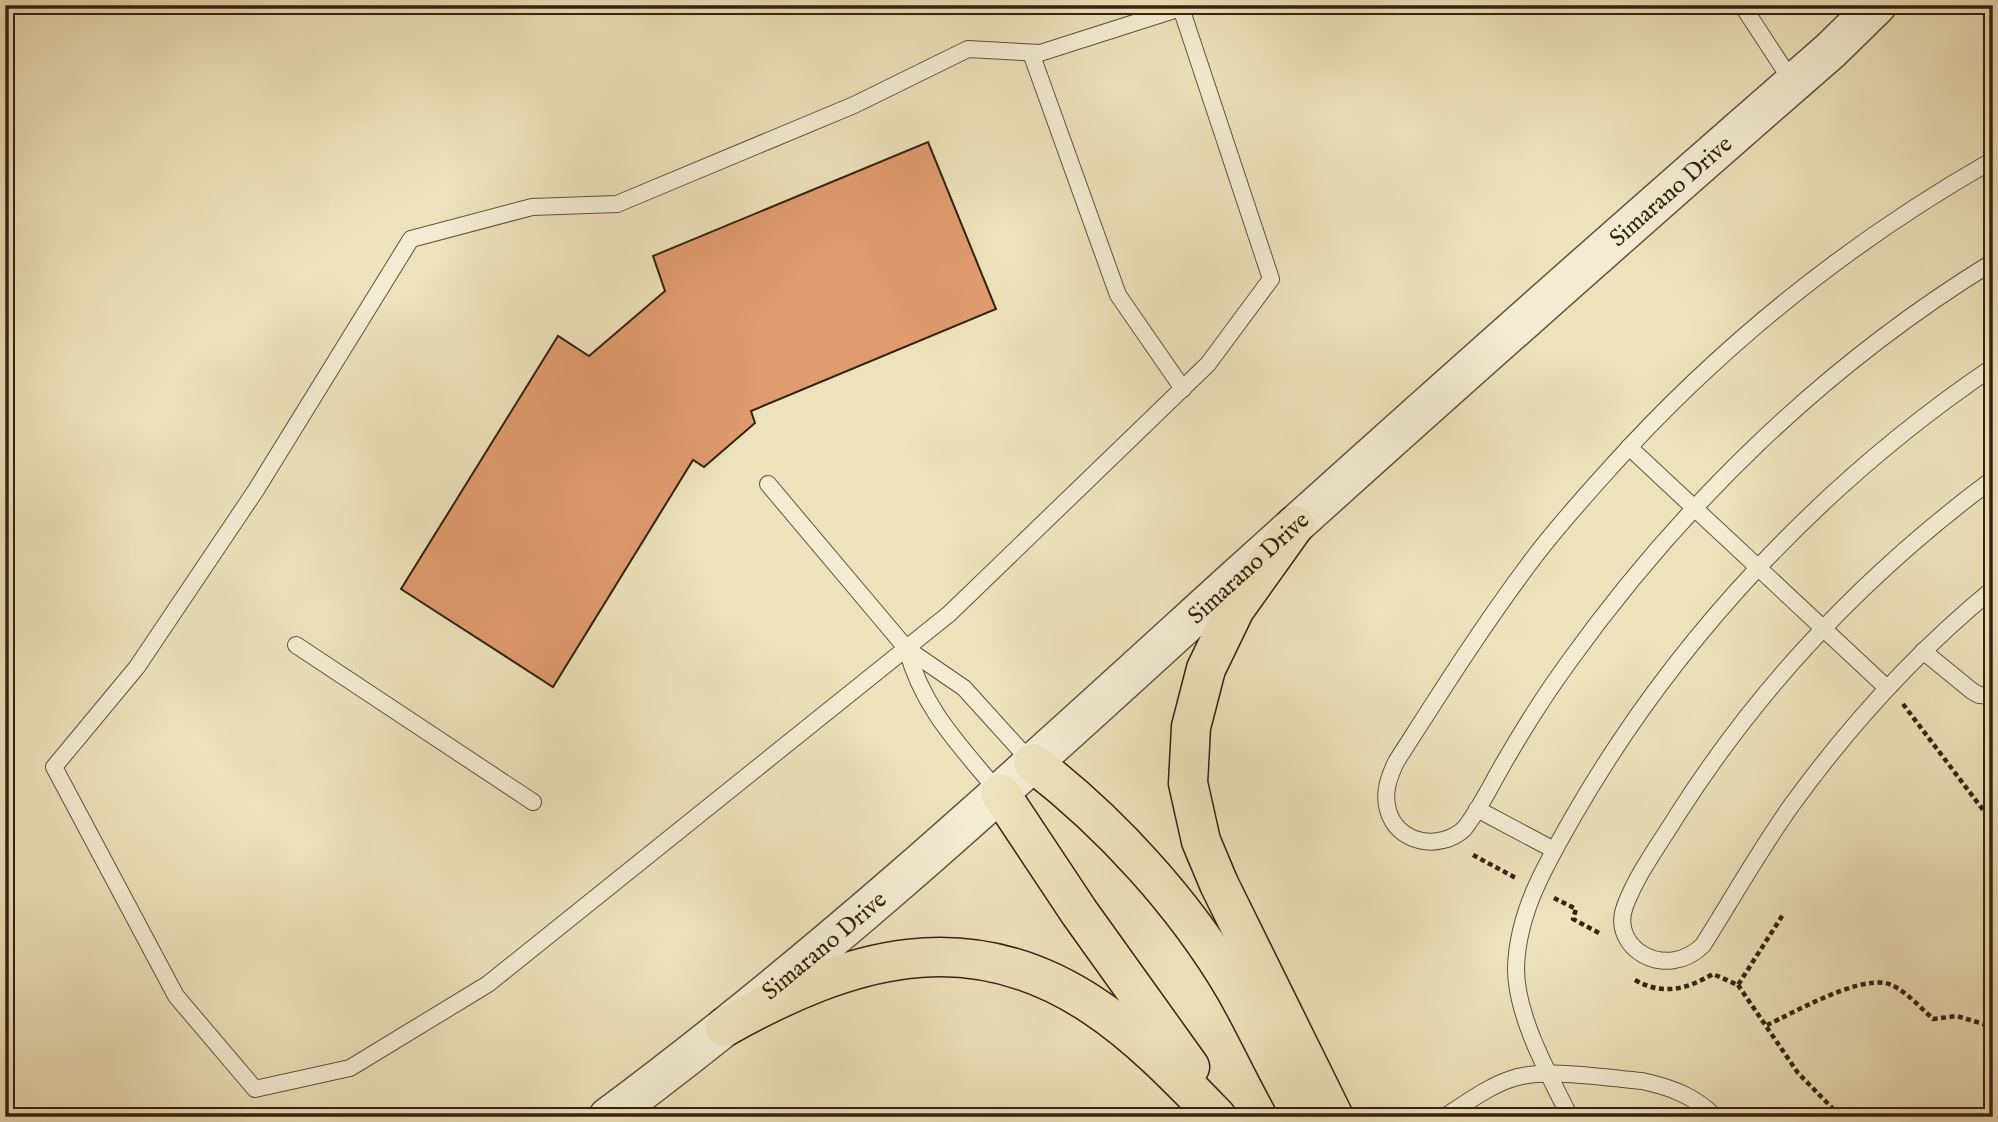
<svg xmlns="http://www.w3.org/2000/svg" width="1998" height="1122" viewBox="0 0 1998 1122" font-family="'IM FELL English',serif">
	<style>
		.building { fill: #e09b6f; stroke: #34220f; stroke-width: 2 }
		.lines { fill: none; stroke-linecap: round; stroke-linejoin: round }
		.service-casing { stroke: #62523a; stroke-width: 18 }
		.tertiary-casing { stroke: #62523a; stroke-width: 41 }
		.motorway-casing { stroke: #34220f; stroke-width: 41 }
		.path { stroke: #34220f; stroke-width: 4.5; stroke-dasharray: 5 3.5; stroke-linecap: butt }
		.service { stroke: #f3ecd3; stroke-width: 16 }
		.tertiary { stroke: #f3ecd3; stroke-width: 38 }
		.motorway { stroke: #ede2bb; stroke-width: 38 }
		.labels { text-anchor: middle; stroke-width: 6; stroke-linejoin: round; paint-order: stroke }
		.street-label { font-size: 24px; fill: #34220f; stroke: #f3ecd3 }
	</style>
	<rect width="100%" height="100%" fill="#ede2bb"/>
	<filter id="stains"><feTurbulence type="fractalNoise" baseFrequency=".00286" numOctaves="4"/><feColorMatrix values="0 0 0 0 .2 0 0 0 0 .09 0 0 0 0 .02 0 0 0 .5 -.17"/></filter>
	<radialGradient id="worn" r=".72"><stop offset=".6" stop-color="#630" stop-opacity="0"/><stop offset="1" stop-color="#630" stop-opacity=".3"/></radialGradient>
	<g class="building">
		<polygon points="928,142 996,309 751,411 755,423 704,467 693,460 553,687 401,589 558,336 589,356 665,291 653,256"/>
		<polygon points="1993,1104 1993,1117 1975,1117"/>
		<polygon points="1919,1110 1924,1117 1909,1117"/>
	</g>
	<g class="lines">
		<defs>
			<g id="service">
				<polyline points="1742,5 1793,83"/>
				<polygon points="1181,8 1271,279 1208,364 949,614 488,984 350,1068 255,1089 176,996 54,767 137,667 256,490 411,239 532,207 617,204 854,105 968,49 1040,53"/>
				<polyline points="1031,53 1118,295 1183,389"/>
				<path d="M1993,160c-144,82 -271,184 -382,307 -28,31 -57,63 -82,97 -48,64 -90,131 -133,198 -7,15 -13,31 -8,48 9,34 52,41 76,19 15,-19 26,-42 38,-63 20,-35 42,-70 66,-103 114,-159 257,-298 425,-401"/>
				<polyline points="1629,447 1887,688"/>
				<path d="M1993,479c-124,92 -232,205 -315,335 -18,29 -41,60 -53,92 -16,42 41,76 78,39 29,-46 56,-94 88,-139 58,-80 125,-154 202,-217"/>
				<polyline points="768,484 907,649 964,688 1032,763"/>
				<polyline points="296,645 533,802"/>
				<path d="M907,649c16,61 54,97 92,144"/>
				<polyline points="1923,651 1972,691 1979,695 1993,696"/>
				<polyline points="1477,809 1554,850"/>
				<path d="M1444,1117c21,-13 43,-30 67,-38 33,-12 95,-1 131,2 28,6 53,15 73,36"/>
				<path d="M1570,1117c-21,-42 -54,-101 -54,-148 1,-56 30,-105 57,-152 102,-178 250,-335 420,-450"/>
			</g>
			<g id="tertiary">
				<path id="s1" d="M608,1117c221,-164 422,-351 625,-536 197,-178 396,-355 597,-530l47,-46"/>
			</g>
			<g id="motorway">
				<polyline points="1295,525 1235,609 1206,669 1191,727 1188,783 1201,841 1219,884 1334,1117"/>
				<path d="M1033,763c78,60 152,141 202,226 24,42 43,86 68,128"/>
				<polyline points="1000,793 1079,912 1190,1067"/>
				<path d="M725,1027c123,-69 243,-106 370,-20 45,30 84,71 122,110"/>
			</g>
		</defs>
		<use href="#service" class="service-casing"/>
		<use href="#tertiary" class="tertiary-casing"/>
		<use href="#motorway" class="motorway-casing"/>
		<g class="path">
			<polyline points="1903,704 1993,823"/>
			<polyline points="1473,855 1516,878"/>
			<polyline points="1554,898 1576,909 1573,919 1599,933"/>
			<path d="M1635,980c28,16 52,9 78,-6l25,11 46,-72"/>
			<polyline points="1738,985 1798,1073 1841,1117"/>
			<path d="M1767,1025c28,-13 87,-47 118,-42 15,2 36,25 48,36l24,-3 36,11"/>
		</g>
		<use href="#service" class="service"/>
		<use href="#tertiary" class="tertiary"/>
		<use href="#motorway" class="motorway"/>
	</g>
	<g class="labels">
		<g class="street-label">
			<text dy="8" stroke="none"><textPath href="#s1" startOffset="1410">Simarano Drive</textPath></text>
			<text dy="8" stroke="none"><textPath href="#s1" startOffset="844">Simarano Drive</textPath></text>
			<text dy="8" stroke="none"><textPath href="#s1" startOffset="276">Simarano Drive</textPath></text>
		</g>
	</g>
	<rect width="1998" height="1122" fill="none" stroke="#ede2bb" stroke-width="28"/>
	<rect x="7" y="7" width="1984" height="1108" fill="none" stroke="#34220f" stroke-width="3.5"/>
	<rect x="14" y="14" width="1970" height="1094" fill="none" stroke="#34220f" stroke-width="2"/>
	<rect width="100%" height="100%" filter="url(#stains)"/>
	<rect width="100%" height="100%" fill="url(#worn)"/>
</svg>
